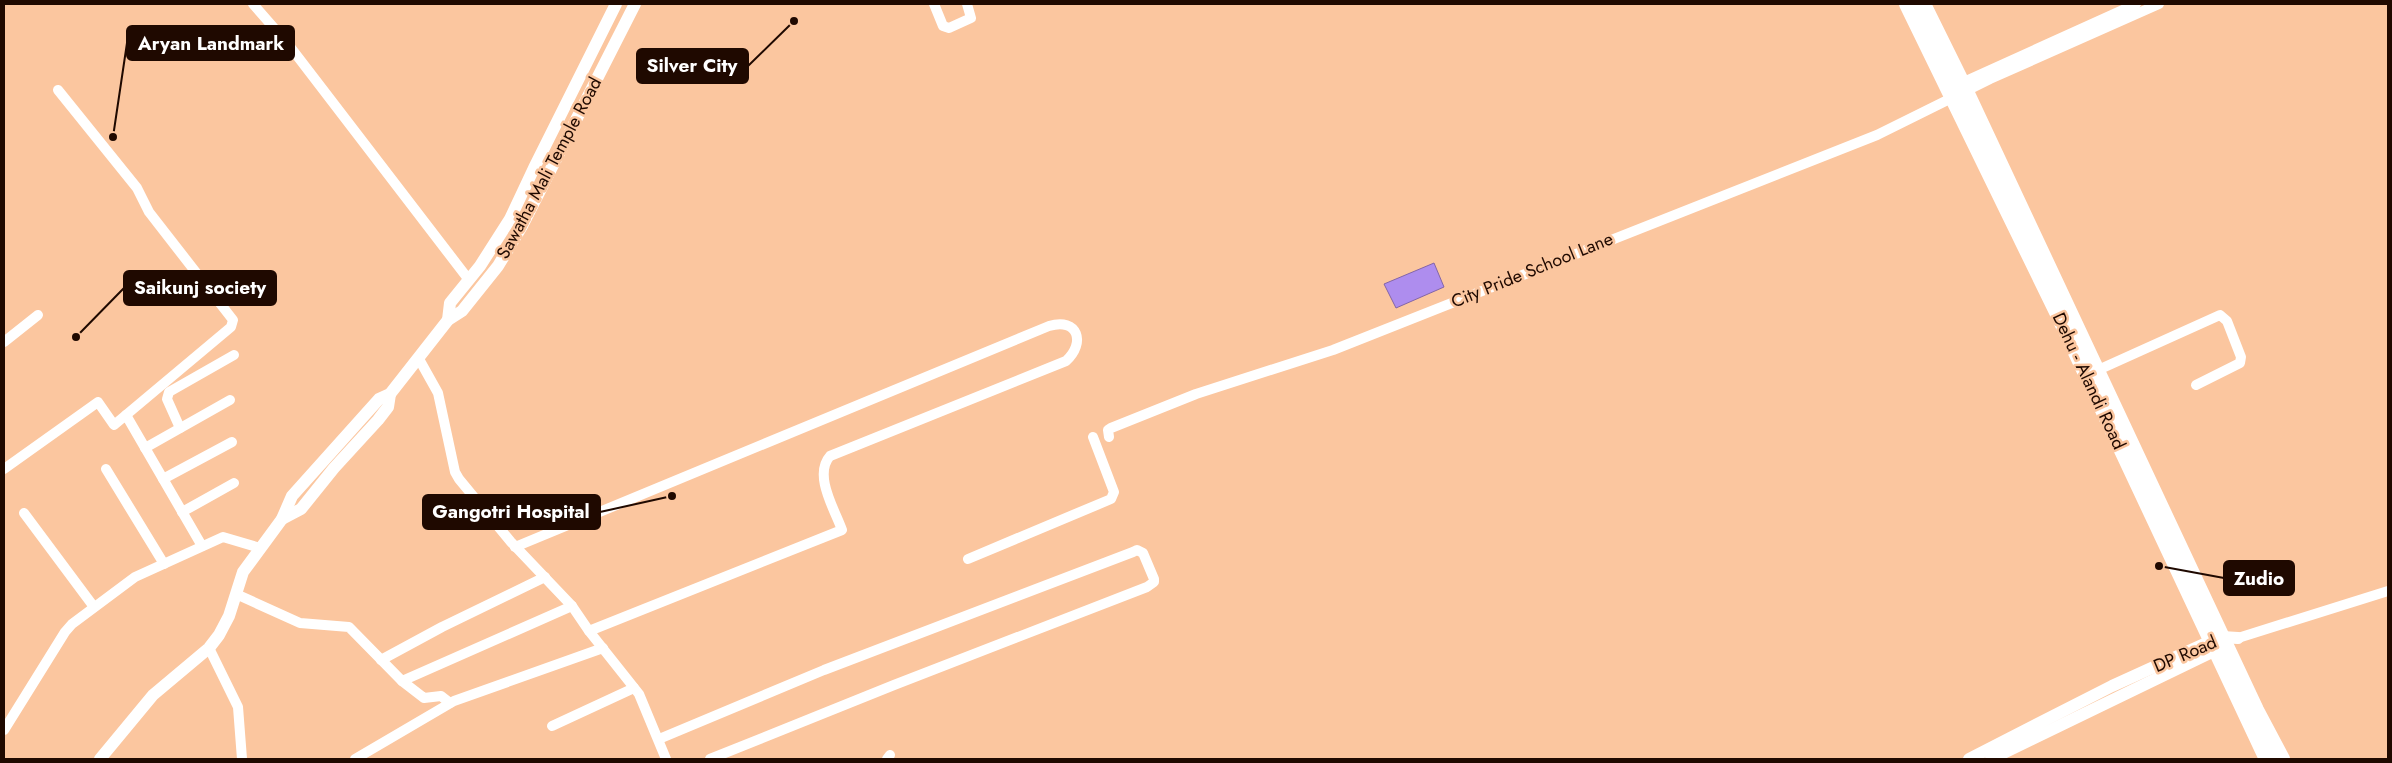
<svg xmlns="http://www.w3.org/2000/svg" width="2392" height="763" viewBox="0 0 2392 763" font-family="Jost,sans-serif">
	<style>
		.water { fill: #ae8dee; stroke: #8365a7 }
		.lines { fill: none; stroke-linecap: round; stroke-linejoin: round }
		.minor { stroke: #fff; stroke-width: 10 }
		.tertiary { stroke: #fff; stroke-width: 12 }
		.primary { stroke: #fff; stroke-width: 16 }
		.labels { text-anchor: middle; stroke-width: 5; stroke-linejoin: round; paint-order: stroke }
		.street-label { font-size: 18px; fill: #1f0900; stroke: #fbc69f }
		.leader { fill: none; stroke: #1f0900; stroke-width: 2 }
		.callout-dot { fill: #1f0900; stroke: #fbc69f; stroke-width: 2 }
		.callout { fill: #1f0900; stroke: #1f0900; stroke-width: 2 }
		.callout-label { font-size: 19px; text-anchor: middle; font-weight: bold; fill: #fff }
	</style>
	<rect width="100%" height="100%" fill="#fbc69f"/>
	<polygon class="water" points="1434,263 1444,287 1396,308 1384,284"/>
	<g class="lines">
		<g class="minor">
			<polyline points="253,4 288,44 469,280"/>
			<polyline points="934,4 943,26 949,28 971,18 967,4"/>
			<polyline points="1957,85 2136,4"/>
			<polyline points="58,90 137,188 149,212 233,320 231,327 126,415"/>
			<polyline points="4,342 38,315"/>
			<polyline points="419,359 438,393 455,472 459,479 511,542 572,606 589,631 639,694 666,759"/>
			<polyline points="2098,370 2220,315 2227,321 2241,357 2240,363 2196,385"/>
			<polyline points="180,428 167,399 169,392 234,355"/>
			<polyline points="1109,437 1108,430 1111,428 1196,394 1333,350 1877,135 1990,79 2159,4"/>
			<polyline points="145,448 230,400"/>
			<polyline points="4,469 98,402 114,425 126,415 202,546"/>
			<polyline points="106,469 164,564"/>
			<polyline points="163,479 232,442"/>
			<polyline points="182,512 234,483"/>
			<polyline points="24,513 94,607"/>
			<path d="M515,547l534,-221c29,-9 37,17 17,35l-236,95c-17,19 5,54 12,74l-253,101"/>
			<polyline points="968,559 1111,499 1114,492 1093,437"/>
			<polyline points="236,594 300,623 349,627 402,681 572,606"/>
			<polyline points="2238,638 2388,591"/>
			<polyline points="209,648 238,707 242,759"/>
			<polyline points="381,660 442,627 545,577"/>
			<polyline points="402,681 424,698 441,696 450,703"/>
			<polyline points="552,726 634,688"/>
			<polyline points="4,730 65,632 72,624 135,577 223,537 260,548"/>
			<polyline points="659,739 824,670 1133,552 1137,550 1143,553 1154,579 1154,582 1147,587 894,685 710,759"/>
			<polyline points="355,759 454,701 603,648"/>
			<polyline points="887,759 890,755"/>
		</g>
		<g class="tertiary">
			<polyline points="448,320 450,303 480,266 510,219 534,168 616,4"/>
			<polyline points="282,519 301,509 334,468 378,420 388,407 390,394"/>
			<polyline points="100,759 153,695 209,648 219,635 229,616 243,572 282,519 292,496 379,399 390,394 448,320 462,311 498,266 522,226 635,4"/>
			<polyline points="1969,759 2112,686 2211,641 2222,637 2238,638"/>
			<polyline points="1991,759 2222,647"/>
		</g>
		<g class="primary">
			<polyline points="1907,4 2057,312 2267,759"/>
			<polyline points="1923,4 1962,83 2256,710 2282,759"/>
		</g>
	</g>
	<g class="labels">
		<g class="street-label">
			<text transform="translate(549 168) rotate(-62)" y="6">Sawatha Mali Temple Road</text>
			<text transform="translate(1532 270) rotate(-22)" y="6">City Pride School Lane</text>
			<text transform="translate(2089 381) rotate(65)" y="6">Dehu - Alandi Road</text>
			<text transform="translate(2185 654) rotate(-23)" y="6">DP Road</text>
		</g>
	</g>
	<path class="leader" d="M113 137L127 43M794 21L748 66M76 337L124 288M672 496L600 512M2159 566L2224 578"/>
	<g class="callout-dot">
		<circle cx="113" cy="137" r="5"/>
		<circle cx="794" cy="21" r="5"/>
		<circle cx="76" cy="337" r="5"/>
		<circle cx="672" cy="496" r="5"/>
		<circle cx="2159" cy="566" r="5"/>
	</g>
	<g class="callout">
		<rect x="127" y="26" width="167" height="34" rx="5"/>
		<rect x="637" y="49" width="111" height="34" rx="5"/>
		<rect x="124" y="271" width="152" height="34" rx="5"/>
		<rect x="423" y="495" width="177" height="34" rx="5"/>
		<rect x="2224" y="561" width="70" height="34" rx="5"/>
	</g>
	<g class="callout-label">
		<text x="211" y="50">Aryan Landmark</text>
		<text x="692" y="72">Silver City</text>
		<text x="200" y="294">Saikunj society</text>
		<text x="511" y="518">Gangotri Hospital</text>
		<text x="2259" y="585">Zudio</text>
	</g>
	<rect width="2392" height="763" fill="none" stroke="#1f0900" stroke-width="10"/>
</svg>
